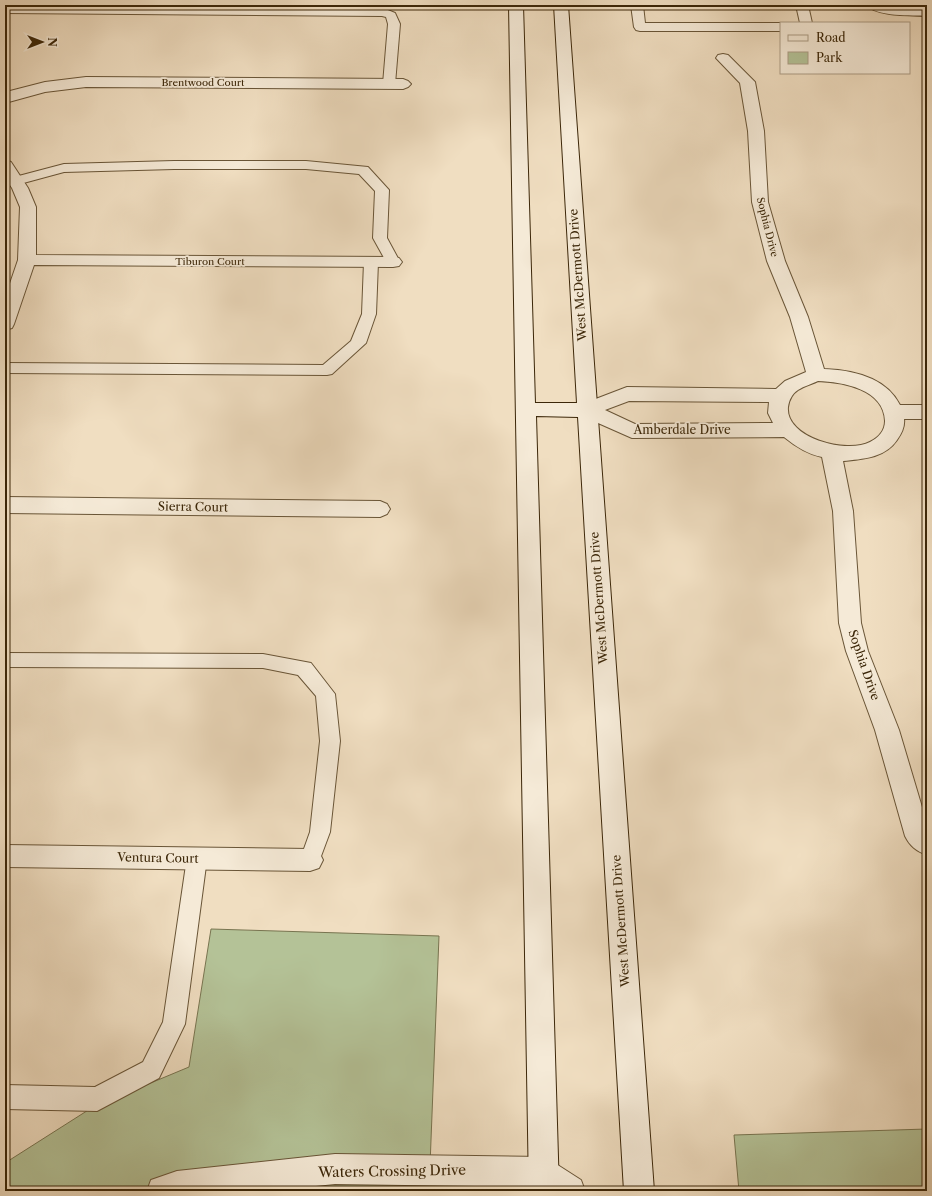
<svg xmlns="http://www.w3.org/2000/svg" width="932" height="1196" viewBox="0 0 932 1196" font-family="'Libre Caslon Text',serif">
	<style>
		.green { fill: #b4c297; stroke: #787450 }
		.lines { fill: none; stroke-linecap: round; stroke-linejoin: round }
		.lane-casing { stroke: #695537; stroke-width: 2 }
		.street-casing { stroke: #695537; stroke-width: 2 }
		.secondary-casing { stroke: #3c2709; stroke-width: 2 }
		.lane { fill: #f5ead7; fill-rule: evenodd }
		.street { fill: #f5ead7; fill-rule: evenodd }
		.secondary { fill: #f5ead7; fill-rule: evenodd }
		.labels { text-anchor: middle; stroke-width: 3.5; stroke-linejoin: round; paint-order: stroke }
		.far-street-label { font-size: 10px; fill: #3c2709; stroke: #f5ead7 }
		.street-label { font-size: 12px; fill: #3c2709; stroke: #f5ead7 }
		.near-street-label { font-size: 14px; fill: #3c2709; stroke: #f5ead7 }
	</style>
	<rect width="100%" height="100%" fill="#f0dec1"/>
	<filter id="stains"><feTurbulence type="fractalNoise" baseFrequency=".005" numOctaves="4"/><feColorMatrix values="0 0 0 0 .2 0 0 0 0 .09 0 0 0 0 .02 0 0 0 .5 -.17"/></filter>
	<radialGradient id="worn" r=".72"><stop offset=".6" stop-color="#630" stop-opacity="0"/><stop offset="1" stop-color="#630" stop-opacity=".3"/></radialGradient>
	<g class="green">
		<polygon points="211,929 439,936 429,1191 5,1191 5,1163 93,1107 189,1067"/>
		<polygon points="927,1129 927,1191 739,1191 734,1135"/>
	</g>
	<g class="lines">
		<defs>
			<g id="lane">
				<polygon points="5,5 383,8 395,13 400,24 395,84 393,87 385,87 383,84 388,24 386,17 382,16 5,13"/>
				<polygon points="631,5 643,5 645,23 781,23 781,31 640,31 636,30 634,27"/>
				<polygon points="796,5 808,5 812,23 800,23"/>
				<path d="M867,5l60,3v8c-14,-1 -51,1 -60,-11z"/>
				<polygon points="174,161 306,161 368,167 389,190 387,238 400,262 398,265 393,266 388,265 373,238 375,191 359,174 306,169 174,169 64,172 16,185 11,184 9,181 11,178 64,164"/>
				<polygon points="371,258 376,259 378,262 376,314 366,343 332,374 327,375 5,373 5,363 323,365 351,341 362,314 364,262 366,259"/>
				<polygon points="5,653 263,654 311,663 335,694 340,741 330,832 317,867 310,869 303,867 300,860 310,832 320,741 316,696 298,675 263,668 5,667"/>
				<polygon points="197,849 204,851 207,858 185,1024 159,1078 97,1111 5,1109 5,1085 95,1087 143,1062 163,1022 187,858 190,851"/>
			</g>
			<g id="street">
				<path d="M723,54l5,1 27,27 9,49 4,71 17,59 23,56 16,52c28,1 62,8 76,36h27v14h-23c1,7 -2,14 -7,21 -12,18 -34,19 -54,21l10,50 8,112 7,28 31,79 28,94v31c-11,-4 -17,-9 -22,-19l-30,-106 -29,-79 -7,-28 -6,-112 -11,-54c-15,-3 -27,-11 -38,-20l-152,1 -52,-23 -3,-5 3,-5 47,-18 149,2 9,-8 21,-9 -16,-55 -23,-56 -15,-59 -4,-71 -8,-48 -24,-25 2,-3zM818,381c25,1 66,8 67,40 0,10 -7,17 -15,21 -23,12 -85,-4 -82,-35 1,-7 4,-13 10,-17 6,-4 14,-6 20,-9zM629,401l140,1 -1,11 5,10 -138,1 -30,-14z"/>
				<polygon points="86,77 403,79 408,81 411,84 408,87 403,89 86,87 45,92 5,103 5,93 10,91 45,82"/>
				<polygon points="5,160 11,162 13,165 28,188 36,207 36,255 393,257 399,258 402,262 399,266 393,267 34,265 14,324 12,328 5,330 5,298 18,260 20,207 12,188 5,178"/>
				<polygon points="5,497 380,501 387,504 390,509 387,514 380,517 5,513"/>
				<polygon points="5,845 310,849 319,852 323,860 319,868 310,871 5,867"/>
				<polygon points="335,1154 543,1157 553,1162 581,1180 585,1191 545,1191 539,1187 335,1184 268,1191 147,1191 151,1180 177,1171"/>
			</g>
			<polygon id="secondary" points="509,5 523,5 535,403 577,403 554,5 568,5 654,1191 624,1191 578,417 536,416 559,1191 529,1191"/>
		</defs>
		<use href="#lane" class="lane-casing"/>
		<use href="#street" class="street-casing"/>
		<use href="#secondary" class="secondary-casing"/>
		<use href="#lane" class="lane"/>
		<use href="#street" class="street"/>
		<use href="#secondary" class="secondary"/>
	</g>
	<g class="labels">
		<g class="far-street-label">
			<text x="203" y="86">Brentwood Court</text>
			<text transform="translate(768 227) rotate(76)" y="4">Sophia Drive</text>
			<text x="210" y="265">Tiburon Court</text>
		</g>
		<g class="street-label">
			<text transform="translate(578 275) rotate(-94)" y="4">West McDermott Drive</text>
			<text x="682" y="434">Amberdale Drive</text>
			<text transform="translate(193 507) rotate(1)" y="4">Sierra Court</text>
			<text transform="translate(599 598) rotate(-94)" y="4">West McDermott Drive</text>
			<text transform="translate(864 665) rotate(71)" y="4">Sophia Drive</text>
			<text transform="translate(158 858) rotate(1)" y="4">Ventura Court</text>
			<text transform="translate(621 921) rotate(-94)" y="4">West McDermott Drive</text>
		</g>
		<g class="near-street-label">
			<text transform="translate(392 1171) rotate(-1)" y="5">Waters Crossing Drive</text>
		</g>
	</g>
	<rect width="932" height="1196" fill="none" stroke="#f0dec1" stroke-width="20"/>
	<rect x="6" y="6" width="920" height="1184" fill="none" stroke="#3c2709" stroke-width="2"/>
	<rect x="10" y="10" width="912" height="1176" fill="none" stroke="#3c2709"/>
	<rect x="780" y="22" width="130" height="52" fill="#f5ead7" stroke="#ab9c85"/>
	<rect x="788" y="35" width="20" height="6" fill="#f5ead7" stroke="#ab9c85"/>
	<text x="816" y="42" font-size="12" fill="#3c2709">Road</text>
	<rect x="788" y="52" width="20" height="12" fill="#b4c297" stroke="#ab9c85"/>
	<text x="816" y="62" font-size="12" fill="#3c2709">Park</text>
	<g transform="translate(42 42) rotate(90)" stroke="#f5ead7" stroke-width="3" paint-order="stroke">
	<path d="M0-3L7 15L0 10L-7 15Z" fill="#3c2709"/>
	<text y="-6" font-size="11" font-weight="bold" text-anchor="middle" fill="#3c2709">N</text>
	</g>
	<rect width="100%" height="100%" filter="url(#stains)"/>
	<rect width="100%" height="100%" fill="url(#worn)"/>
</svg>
